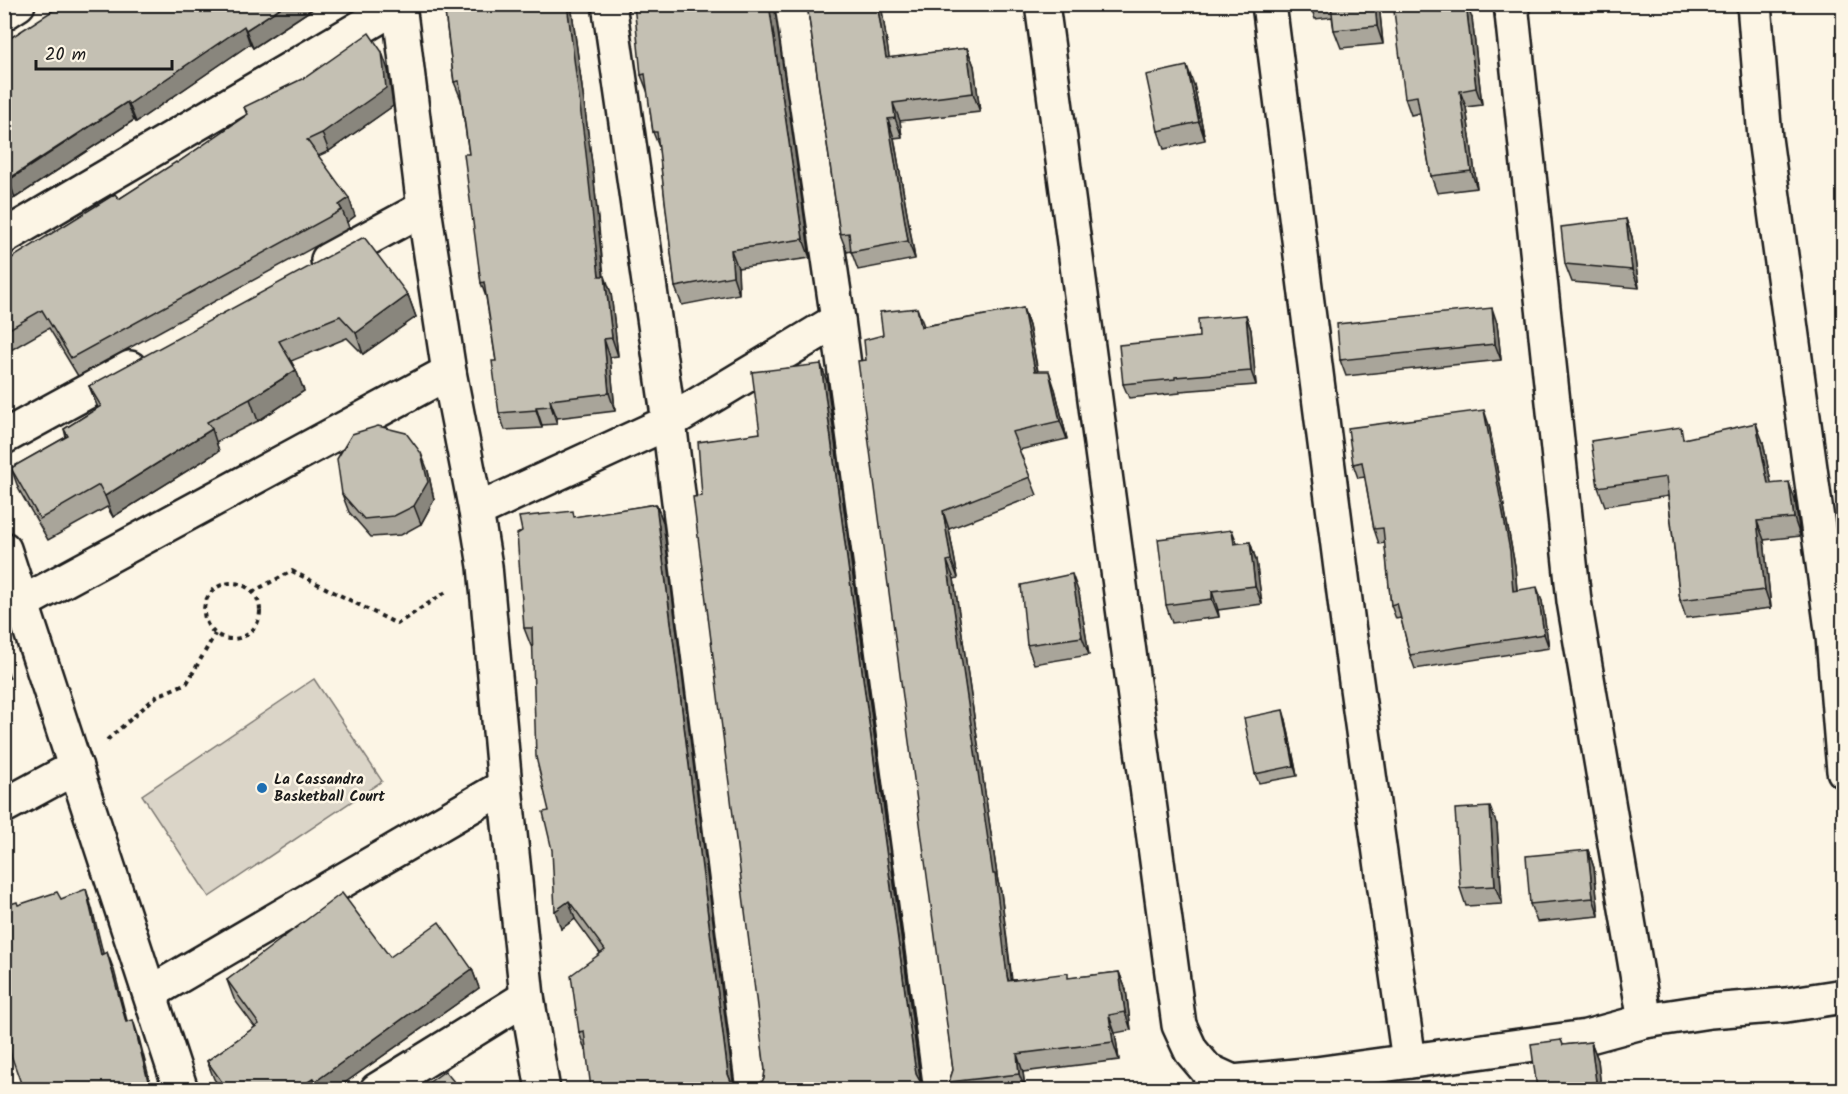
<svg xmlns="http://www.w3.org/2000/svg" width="1848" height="1094" viewBox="0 0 1848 1094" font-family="Kalam,sans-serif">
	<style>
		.green { fill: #dbd5c8; stroke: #7c7872; stroke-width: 1.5 }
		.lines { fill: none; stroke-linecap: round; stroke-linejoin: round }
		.street-casing { stroke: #1c1c1c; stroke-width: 38 }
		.path { stroke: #1c1c1c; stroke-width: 4; stroke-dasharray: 4.5 4.5; stroke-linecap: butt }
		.street { stroke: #fcf5e5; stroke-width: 33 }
		.wall { fill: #a9a59a; stroke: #1c1c1c; stroke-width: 1.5 }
		.shaded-wall { fill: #89867d; stroke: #1c1c1c; stroke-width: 1.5 }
		.building { fill: #c4c0b3; stroke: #1c1c1c; stroke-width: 1.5 }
		.poi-dot { fill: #1f6fb2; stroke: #fcf5e5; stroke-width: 2 }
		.labels { text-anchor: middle; stroke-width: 5; stroke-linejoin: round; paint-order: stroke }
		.poi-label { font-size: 15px; font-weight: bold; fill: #1c1c1c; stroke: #fcf5e5; text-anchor: start }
	</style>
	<rect width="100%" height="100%" fill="#fcf5e5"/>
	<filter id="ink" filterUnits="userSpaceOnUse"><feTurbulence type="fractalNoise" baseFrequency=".0167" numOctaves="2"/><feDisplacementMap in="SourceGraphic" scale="12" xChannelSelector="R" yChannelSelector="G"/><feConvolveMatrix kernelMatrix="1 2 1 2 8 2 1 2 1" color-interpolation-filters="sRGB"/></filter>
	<g filter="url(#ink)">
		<polygon class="green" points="314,679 382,781 209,897 142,795"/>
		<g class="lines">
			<defs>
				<g id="street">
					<polyline points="399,4 424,208 449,372 476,511 485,566 505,786 527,997 543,1090"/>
					<polyline points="609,4 669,422 753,1090"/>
					<polyline points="792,4 838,320 941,1090"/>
					<polyline points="1042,4 1179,1025 1191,1051 1207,1070 1233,1082 1316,1074 1586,1037 1645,1021 1710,1011 1786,1005 1844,996"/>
					<polyline points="1269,4 1348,624 1409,1061"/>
					<polyline points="1511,4 1574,601 1645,1021"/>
					<polyline points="1754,4 1765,138 1833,637 1844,771"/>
					<polyline points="4,13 18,4"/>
					<polyline points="4,237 399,5"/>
					<polyline points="328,260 424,208"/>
					<polyline points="4,437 130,368"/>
					<polyline points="476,511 669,422 838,320"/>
					<polyline points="4,549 181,1090"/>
					<polyline points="24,602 449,372"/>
					<polyline points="4,806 76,767"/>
					<polyline points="150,993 505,786"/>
					<polyline points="377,1090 527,997"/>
				</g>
			</defs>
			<use href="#street" class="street-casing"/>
			<g class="path">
				<circle cx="232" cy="611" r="28"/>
				<polyline points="252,592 292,571 397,624 446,592"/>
				<polyline points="107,740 157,696 187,683 215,634"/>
			</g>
			<use href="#street" class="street"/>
		</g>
		<g class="wall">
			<polygon points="320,4 253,48 250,44 136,122 134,120 15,198 4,203 4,42"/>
			<polygon points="444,4 571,4 593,171 604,276 611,293 618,356 610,357 615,411 557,418 557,424 542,425 542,428 505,430 499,413 496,361 486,297 481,283 469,154 461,99 454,82"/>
			<polygon points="807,4 881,4 889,58 967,48 974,66 980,112 900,121 902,137 894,138 915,259 858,270 851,251 847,252 840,234"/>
			<polygon points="1310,4 1379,4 1383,44 1341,48 1334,30 1332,17 1315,19"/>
			<polygon points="773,7 810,258 738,268 739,294 682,305 675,287 659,147 653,132 648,93 641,75"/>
			<polygon points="1472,18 1482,105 1466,107 1477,188 1437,193 1431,176 1420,113 1411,115 1405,98"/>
			<polygon points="388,70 393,106 329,151 318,156 355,216 347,222 349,228 78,376 49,328 4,354 4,263 119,199 177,163 247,115 244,107"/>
			<polygon points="1194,85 1205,140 1164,149 1158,131"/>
			<polygon points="1626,219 1632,237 1639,288 1572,282 1565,264"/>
			<polygon points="408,295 416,317 363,354 347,338 291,361 296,370 304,391 258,421 216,442 219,451 113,517 107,507 48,540 19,490 11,468 66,437 64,429 98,408 89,386"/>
			<polygon points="1023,308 1029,326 1038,371 1055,389 1067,439 1019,450 1037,495 949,529 958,578 954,579 998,882 1001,892 1012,980 1070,978 1119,972 1126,990 1131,1030 1115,1033 1119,1060 1023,1072 1025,1089 952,1089 949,1082 953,1070 866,360 924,326"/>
			<polygon points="1246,315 1251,330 1256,385 1180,391 1180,393 1129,398 1123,384 1199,337"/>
			<polygon points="1497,323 1501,360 1346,376 1340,360"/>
			<polygon points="821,364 827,382 921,1084 924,1089 751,1089 758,1086 764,1079 765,1070 702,496 760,433"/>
			<polygon points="1489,425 1515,566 1517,590 1542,601 1549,648 1415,669 1410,655 1401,618 1396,619 1391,605 1385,543 1379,544 1374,529 1365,477 1358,478 1353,464"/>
			<polygon points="1685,439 1763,442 1771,484 1795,500 1800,536 1764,540 1771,608 1686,618 1680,600 1668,496 1605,506 1598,487"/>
			<polygon points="428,471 434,500 421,524 401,535 371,537 349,512 342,494"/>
			<polygon points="656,504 663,522 733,1085 585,1050 579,1032 600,953 575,919 561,929 533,646 531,646 524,628 576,517"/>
			<polygon points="1250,542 1256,560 1262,604 1218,610 1219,617 1172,623 1166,605 1238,544"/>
			<polygon points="1079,593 1089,655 1034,664 1027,645"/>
			<polygon points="4,662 10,678 4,680"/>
			<polygon points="1286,720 1297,776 1259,783 1255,774"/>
			<polygon points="1497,825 1502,904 1466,906 1460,888"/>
			<polygon points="1588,850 1594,868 1599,916 1537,922 1530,904"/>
			<polygon points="390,957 472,969 479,988 336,1089 221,1089 214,1079 207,1061 255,1027 234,999 227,980"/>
			<polygon points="1561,1040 1563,1045 1591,1042 1598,1060 1601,1089 1537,1089"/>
		</g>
		<g class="shaded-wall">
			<polygon points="286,4 320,4 253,48 246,30"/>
			<polygon points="567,4 571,4 593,171 605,294 599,276"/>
			<polygon points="769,4 774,4 810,258 803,239"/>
			<polygon points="877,4 881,4 892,76 886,58"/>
			<polygon points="1375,4 1379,4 1383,44 1377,26"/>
			<polygon points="1466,4 1472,18 1482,105 1476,88"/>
			<polygon points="244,26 250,44 136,122 129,104"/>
			<polygon points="967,48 974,66 980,112 973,93"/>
			<polygon points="382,52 388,70 393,106 329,151 322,133"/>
			<polygon points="1187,66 1194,85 1205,140 1199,122"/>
			<polygon points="1460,91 1466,107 1477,188 1471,171"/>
			<polygon points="127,102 134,120 15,198 9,180"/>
			<polygon points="893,103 900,121 902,137 895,118"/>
			<polygon points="888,119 894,138 915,259 908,241"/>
			<polygon points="349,198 355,216 347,222 342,210 339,205"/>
			<polygon points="1626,219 1632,237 1639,288 1632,270"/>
			<polygon points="731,250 738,268 739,294 733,276"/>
			<polygon points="605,276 611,293 618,356 612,338"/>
			<polygon points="408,295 416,317 363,354 356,333"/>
			<polygon points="917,308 924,326 927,345 921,327"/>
			<polygon points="1023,308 1029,326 1041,389 1035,371"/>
			<polygon points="1492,308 1497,323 1501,360 1495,344"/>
			<polygon points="1246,315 1251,330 1256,385 1251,371"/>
			<polygon points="604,339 610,357 615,411 609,393"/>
			<polygon points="821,364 827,382 921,1086 916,1074"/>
			<polygon points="296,370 304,391 258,421 250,399"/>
			<polygon points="1049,371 1055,389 1067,439 1060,421"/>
			<polygon points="550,400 557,418 557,424 551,406"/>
			<polygon points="536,407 542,425 542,428 536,410"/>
			<polygon points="1484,410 1489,425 1515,566 1518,605 1513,591"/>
			<polygon points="1756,423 1763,442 1775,502 1768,484"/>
			<polygon points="212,429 219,451 113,517 105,496"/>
			<polygon points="421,453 428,471 434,500 421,524 414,506"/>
			<polygon points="1789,482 1795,500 1800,536 1794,518"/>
			<polygon points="656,504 663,522 734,1089 728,1074"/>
			<polygon points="943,511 949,529 958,578 951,560"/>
			<polygon points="1757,521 1764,540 1771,608 1765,590"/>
			<polygon points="1232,530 1239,548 1234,544"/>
			<polygon points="1250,542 1256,560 1262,604 1255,586"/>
			<polygon points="947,561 954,579 998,882 1001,892 1013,994 1007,976"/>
			<polygon points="1072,574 1079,593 1089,655 1082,637"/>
			<polygon points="1537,587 1542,601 1549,648 1544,634"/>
			<polygon points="1212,591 1218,610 1219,617 1212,599"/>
			<polygon points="1283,710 1286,720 1297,776 1294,766"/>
			<polygon points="1490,807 1497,825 1502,904 1495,886"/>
			<polygon points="1588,850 1594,868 1599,916 1593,898"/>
			<polygon points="86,889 92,908 108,973 101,955"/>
			<polygon points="569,901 575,919 561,929 555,911"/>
			<polygon points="107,952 114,970 132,1040 126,1022"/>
			<polygon points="472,969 479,988 336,1089 319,1089 316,1081"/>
			<polygon points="1119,972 1126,990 1131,1030 1125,1012"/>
			<polygon points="1109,1015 1115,1033 1119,1060 1113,1042"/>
			<polygon points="133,1020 139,1038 152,1089 150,1089"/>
			<polygon points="1591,1042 1598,1060 1601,1089 1598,1089 1596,1082"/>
			<polygon points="1017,1054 1023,1072 1025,1089 1019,1074"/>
			<polygon points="314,1078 318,1089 297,1089"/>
		</g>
		<g class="building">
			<polygon points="63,4 286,4 246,30 244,26 129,104 127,102 4,182 4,42"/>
			<polygon points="444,4 567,4 586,153 599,276 605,276 612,338 604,339 609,393 550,400 551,406 536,407 536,410 499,413 492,361 496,361 484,282 481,283 464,154 469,154 459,81 454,82"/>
			<polygon points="634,4 769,4 803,239 731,250 733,276 675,287 657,132 653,132 645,74 641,75"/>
			<polygon points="807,4 877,4 886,58 967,48 973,93 893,103 895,118 888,119 908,241 851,252 849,233 840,234"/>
			<polygon points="1331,4 1375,4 1377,26 1334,30"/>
			<polygon points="1442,4 1466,4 1476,88 1460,91 1471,171 1431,176 1417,96 1405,98 1394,11"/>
			<polygon points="369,33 382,52 386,88 322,133 307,140 349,198 339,205 342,210 71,358 42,310 4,332 4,263 115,194 119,199 176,162 177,163 248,114 244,107 306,77"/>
			<polygon points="1187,66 1199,122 1158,131 1146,75"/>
			<polygon points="1626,219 1632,270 1565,264 1561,227"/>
			<polygon points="364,237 408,295 356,333 340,316 279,341 296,370 250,399 207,422 212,429 105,496 99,485 40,519 11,468 68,436 64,429 101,406 89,386"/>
			<polygon points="917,308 921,327 1023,308 1035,371 1049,371 1060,421 1012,432 1030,477 943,511 951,560 947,561 993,874 995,874 1007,976 1008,981 1068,973 1068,978 1119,972 1125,1012 1109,1015 1113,1042 1017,1054 1019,1074 949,1082 953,1070 858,361 866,360 864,340 883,335 880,312"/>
			<polygon points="1492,308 1495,344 1340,360 1337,324"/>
			<polygon points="1246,315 1251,371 1175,377 1175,379 1123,384 1119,345 1199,337 1198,319"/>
			<polygon points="821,364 916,1074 922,1085 909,1087 909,1089 751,1089 758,1086 764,1079 765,1070 693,497 702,496 698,442 760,433 752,372"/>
			<polygon points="1484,410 1510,551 1513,591 1537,587 1544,634 1410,655 1397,603 1391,605 1383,528 1374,529 1362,462 1353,464 1348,428"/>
			<polygon points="1756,423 1768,484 1789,482 1794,518 1757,521 1765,590 1680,600 1666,477 1598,487 1591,441 1681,427 1683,439"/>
			<polygon points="378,426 406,433 421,453 428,482 414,506 394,516 364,519 342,494 337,459 352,434"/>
			<polygon points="656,504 728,1074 732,1084 740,1089 741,1089 591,1089 584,1031 579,1032 571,975 605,950 569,901 555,911 552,850 543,812 549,811 536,757 532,628 524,628 517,534 522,531 519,517 573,511 574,517"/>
			<polygon points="1232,530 1234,544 1250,542 1255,586 1212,591 1212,599 1166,605 1158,539"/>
			<polygon points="1072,574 1082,637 1027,645 1021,585"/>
			<polygon points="1283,710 1294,766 1255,774 1244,718"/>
			<polygon points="1490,807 1495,886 1460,888 1455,809"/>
			<polygon points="1588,850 1593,898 1530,904 1526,856"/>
			<polygon points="86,889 101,955 107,952 126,1022 133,1020 150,1089 23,1089 11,1055 4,1029 4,906 17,902 18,905 57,892 61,899"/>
			<polygon points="342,893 390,957 439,922 472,969 316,1081 314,1078 297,1089 227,1089 207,1061 259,1024 227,980"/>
			<polygon points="1561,1040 1563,1045 1591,1042 1596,1082 1571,1085 1572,1089 1537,1089 1531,1044"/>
			<polygon points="445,1071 460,1089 420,1089"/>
		</g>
	</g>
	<circle class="poi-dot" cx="262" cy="788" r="6"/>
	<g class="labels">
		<g class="poi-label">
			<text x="274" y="784">La Cassandra<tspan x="274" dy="17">Basketball Court</tspan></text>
		</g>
	</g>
	<rect width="1848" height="1094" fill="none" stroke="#fcf5e5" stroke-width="24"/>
	<rect x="12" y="12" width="1824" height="1070" fill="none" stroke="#1c1c1c" stroke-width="2" filter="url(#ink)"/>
	<path d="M36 60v9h136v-9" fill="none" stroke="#1c1c1c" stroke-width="3"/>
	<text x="45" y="60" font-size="18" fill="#1c1c1c" stroke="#fcf5e5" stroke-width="4.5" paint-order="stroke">20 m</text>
</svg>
